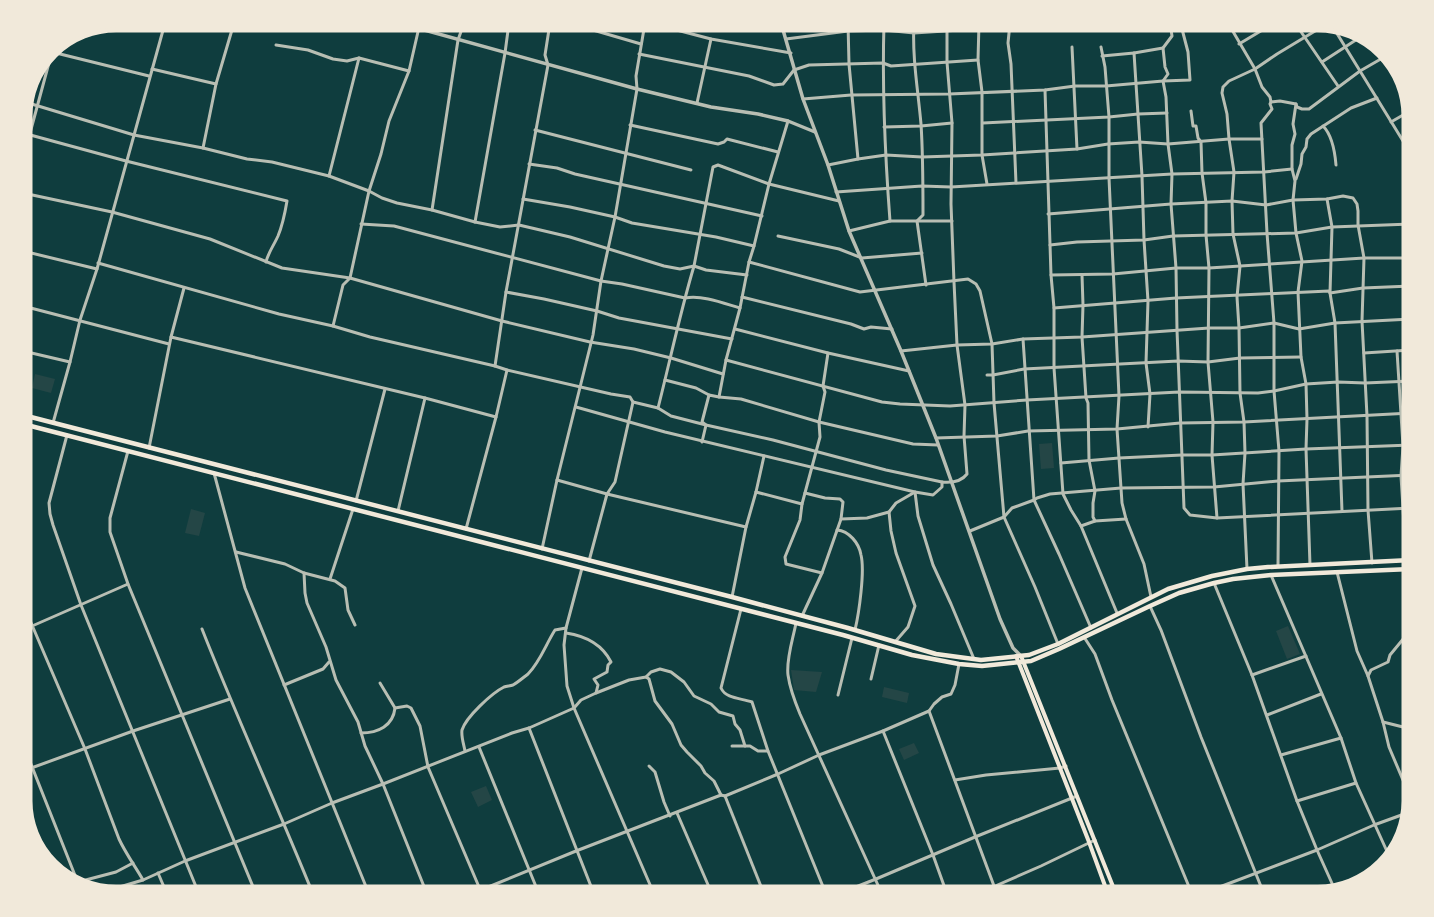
<svg xmlns="http://www.w3.org/2000/svg" width="1434" height="917" viewBox="0 0 1434 917" font-family="Mulish,sans-serif">
	<style>
		.green { fill: #244646 }
		.lines { fill: none; stroke-linecap: round; stroke-linejoin: round }
		.minor { stroke: #b8beb3; stroke-width: 3 }
		.tertiary { stroke: #b8beb3; stroke-width: 3.5 }
		.secondary { stroke: #f1e9da; stroke-width: 4 }
		.trunk { stroke: #f1e9da; stroke-width: 4.5 }
		.rim { fill: none; stroke: #f1e9da; stroke-width: 5 }
	</style>
	<rect width="100%" height="100%" fill="#0f3d3e"/>
	<g class="green">
		<polygon points="35,374 55,379 51,393 32,388"/>
		<polygon points="1052,443 1054,468 1041,469 1039,444"/>
		<polygon points="191,509 205,513 199,536 185,533"/>
		<polygon points="1288,626 1300,654 1287,659 1276,631"/>
		<polygon points="791,670 822,672 816,692 794,690"/>
		<polygon points="884,687 909,693 907,703 882,697"/>
		<polygon points="914,743 919,753 904,760 899,749"/>
		<polygon points="486,786 492,800 478,807 471,792"/>
	</g>
	<g class="lines">
		<g class="minor">
			<path d="M163,23c23,5 45,8 68,6"/>
			<polyline points="569,23 641,44"/>
			<polyline points="650,23 711,39 791,53"/>
			<polyline points="848,23 849,64 858,159"/>
			<path d="M884,23c-2,66 1,132 6,198"/>
			<path d="M914,23c-2,34 4,67 7,101 2,30 2,61 2,91l-6,6 9,64"/>
			<polyline points="979,23 978,60 982,92 982,155 987,184"/>
			<polyline points="1010,23 1008,43 1011,64 1016,183"/>
			<polyline points="1170,23 1172,36 1163,48 1165,67 1168,74 1163,81 1166,97 1168,144 1172,174 1171,204 1176,268 1177,330 1184,508 1190,515 1217,518 1411,508"/>
			<polyline points="1228,23 1255,69 1262,87 1270,97 1271,102 1280,101 1296,104 1293,124 1295,134 1292,145 1292,169 1295,181 1293,200 1296,233 1302,261 1298,292 1301,357 1306,384 1307,419 1306,449 1310,565"/>
			<polyline points="1295,23 1338,86"/>
			<polyline points="1333,27 1411,154"/>
			<polyline points="786,39 848,31 884,30 914,33 1023,26 1035,28"/>
			<polyline points="1239,44 1274,23"/>
			<polyline points="276,45 308,50 333,59 347,61 359,58 409,71"/>
			<polyline points="1072,47 1077,149"/>
			<polyline points="1101,47 1105,67 1109,117 1109,178 1119,396 1117,429 1122,503 1126,519 1144,564 1151,597"/>
			<polyline points="52,52 149,76"/>
			<polyline points="1134,53 1163,48"/>
			<polyline points="1383,53 1403,84"/>
			<polyline points="639,54 749,76 774,85 783,84 794,70 809,65 883,63 891,66 978,60"/>
			<polyline points="1102,56 1134,53 1142,176 1144,240 1148,301 1146,363 1150,394 1148,427"/>
			<polyline points="44,59 50,61"/>
			<polyline points="1322,62 1362,36"/>
			<polyline points="152,69 216,84"/>
			<polyline points="1045,90 1051,275 1054,308 1054,368 1063,494 1071,510 1081,526 1117,613"/>
			<polyline points="803,99 851,95 949,94 1045,90 1075,86 1106,86 1163,81 1190,80 1188,52 1182,29 1171,27"/>
			<polyline points="25,102 134,135 203,148 247,159 272,162 329,176 369,191 382,198 397,203 432,210 475,222 500,227 519,225 570,237 664,266 680,269 694,266 713,167 718,165 769,184 839,201"/>
			<polyline points="1271,102 1270,104 1272,109 1261,123 1267,233 1274,323 1274,391 1279,451 1278,566"/>
			<polyline points="697,103 711,39"/>
			<polyline points="1296,104 1297,107 1302,109 1309,109 1360,71 1386,56"/>
			<polyline points="1191,111 1193,126 1196,126 1198,138 1201,142 1202,173 1206,203 1206,235 1209,268 1208,362 1213,422 1212,455 1217,518"/>
			<polyline points="788,121 769,184 754,246 749,262 740,308 726,360 719,397 741,399 819,422 913,444 938,445"/>
			<polyline points="1391,122 1410,111"/>
			<polyline points="983,123 1109,117 1138,114 1167,113"/>
			<polyline points="630,125 718,144 724,142 727,139 778,152"/>
			<path d="M1323,126c9,9 12,27 13,39"/>
			<polyline points="884,127 921,126 952,123"/>
			<polyline points="535,130 691,170"/>
			<path d="M23,133l103,28 161,40c-2,12 -4,23 -9,35 -4,9 -10,17 -12,26"/>
			<polyline points="203,148 216,84 234,23"/>
			<polyline points="23,159 53,48"/>
			<polyline points="529,164 557,168 575,174 762,216"/>
			<polyline points="828,165 858,159 886,155 922,157 982,155 1077,149 1108,144 1139,142 1168,144 1229,139 1262,139"/>
			<polyline points="329,176 359,58"/>
			<polyline points="1296,179 1301,164 1302,154 1306,147 1307,139 1311,134 1351,108 1377,98"/>
			<polyline points="1411,182 1404,189 1408,208 1411,212"/>
			<polyline points="836,192 922,186 951,187 1172,174 1264,172 1292,169"/>
			<polyline points="23,193 112,212 210,239 282,268 350,278 502,321 590,342 634,349 671,358 723,374"/>
			<polyline points="523,199 570,207 615,217 632,223 716,237 754,246"/>
			<polyline points="1327,199 1332,227 1330,293 1335,323 1342,511"/>
			<polyline points="432,210 458,40 464,23"/>
			<polyline points="1048,214 1171,204 1232,201 1266,205 1293,200 1327,199 1343,196 1353,198 1357,204 1358,211 1358,225 1364,258 1362,321 1367,416 1368,510 1372,563"/>
			<polyline points="475,222 505,53 509,23"/>
			<path d="M361,224l33,2 207,55 21,3 63,14c18,-3 38,5 55,10"/>
			<polyline points="849,231 890,221 952,221"/>
			<polyline points="778,236 839,249 862,258 922,253"/>
			<polyline points="1050,245 1077,242 1144,240 1173,236 1296,233 1332,227 1411,224"/>
			<polyline points="23,251 97,269"/>
			<polyline points="749,262 860,292 968,279 976,284 980,291 992,344 994,403 1004,517 1035,587 1058,644"/>
			<polyline points="98,263 279,314 333,326 370,337 495,366 507,370 611,394 630,397 633,402 615,482 607,494 589,561"/>
			<polyline points="1051,275 1113,274 1176,268 1209,268 1364,258 1411,258"/>
			<polyline points="1082,275 1083,305 1082,337 1086,398 1088,403 1089,460 1095,491 1093,503 1093,517 1095,521"/>
			<polyline points="506,292 544,299 597,311 619,318 732,339"/>
			<polyline points="742,297 851,324 864,329 871,327 892,329"/>
			<polyline points="23,306 169,344"/>
			<polyline points="1054,308 1176,298 1329,291 1330,293 1363,288 1411,286"/>
			<polyline points="333,326 343,285 350,278 369,191 381,154 389,121 409,71 420,23"/>
			<polyline points="735,329 828,353 909,371"/>
			<polyline points="171,337 184,288"/>
			<polyline points="1023,339 1034,500 1059,554 1091,628"/>
			<polyline points="23,351 70,362"/>
			<polyline points="901,351 957,345 992,344 1023,339 1082,337 1209,328 1239,328 1274,323 1299,329 1335,323 1411,319"/>
			<polyline points="1397,351 1403,446 1401,476 1404,524 1406,539 1404,561"/>
			<polyline points="1364,353 1411,350"/>
			<polyline points="726,360 882,402 900,404 950,406 1027,400 1179,392 1258,393 1274,391 1306,384 1338,382 1365,383 1411,381"/>
			<polyline points="495,366 506,292 548,65 545,55 550,23"/>
			<polyline points="987,375 993,375 1024,369 1178,361 1208,362 1240,358 1301,357"/>
			<polyline points="665,380 696,388 709,395"/>
			<path d="M633,402l25,6c12,-47 22,-95 36,-142l12,4 41,5"/>
			<polyline points="576,407 665,432 915,492 918,516 933,565 951,604 974,659"/>
			<polyline points="658,408 671,416 706,425 773,440 886,470 942,482"/>
			<polyline points="53,423 70,362 80,320 97,269 165,23"/>
			<polyline points="67,435 49,503 50,514 53,525 81,605 199,894"/>
			<polyline points="936,438 997,436 1028,431 1117,429 1180,423 1244,422 1411,413"/>
			<polyline points="702,442 706,425 702,422 709,395 719,397"/>
			<polyline points="149,448 171,337 425,398 496,417"/>
			<polyline points="128,451 110,518 110,532 128,584 256,894"/>
			<polyline points="1061,463 1119,458 1182,455 1212,455 1306,449 1411,445"/>
			<polyline points="214,473 245,588 369,894"/>
			<polyline points="557,480 607,494 746,527"/>
			<polyline points="756,492 802,504"/>
			<polyline points="805,493 825,498 840,499 843,502 841,519"/>
			<polyline points="356,501 385,389"/>
			<polyline points="398,511 425,398"/>
			<polyline points="889,512 891,531 896,553 915,606 908,627 895,642"/>
			<polyline points="1081,526 1095,521 1126,519"/>
			<polyline points="466,529 496,417 507,370"/>
			<path d="M837,530c12,1 22,13 24,25 4,16 -2,58 -6,75"/>
			<polyline points="970,531 1004,517 1012,508 1034,500 1037,498 1050,494 1121,488 1214,487 1278,481 1411,475"/>
			<polyline points="542,549 557,480 593,335 601,281 615,217 637,89 636,76 645,23"/>
			<polyline points="236,552 285,564 304,573 335,581 345,588 348,610 355,625"/>
			<polyline points="582,568 566,628 564,645 567,686 574,708 654,894"/>
			<polyline points="1247,569 1243,484 1245,453 1244,422 1240,393 1239,328 1237,297 1240,266 1233,234 1232,201 1234,172 1229,139 1227,114 1222,93 1223,87 1229,81 1255,69 1277,54 1325,25"/>
			<polyline points="1337,572 1357,651 1368,676 1383,722 1389,747 1411,799"/>
			<polyline points="304,573 305,593 307,603 326,647 336,680 358,722 365,746 383,784 427,894"/>
			<polyline points="822,573 786,564 785,557 800,520 802,504 820,437 819,422 825,392 823,386 828,353"/>
			<polyline points="1271,575 1341,738 1356,783 1390,858"/>
			<polyline points="330,579 353,509"/>
			<polyline points="1214,583 1252,675 1297,801 1317,850 1335,890"/>
			<polyline points="732,597 746,527 756,492 764,456"/>
			<path d="M23,604l62,145 34,90c7,15 16,27 24,41"/>
			<polyline points="1150,606 1161,630 1201,737 1264,894"/>
			<path d="M741,609l-20,79c5,11 20,10 31,14l16,49 58,143"/>
			<path d="M802,616l20,-43 19,-54 26,-1 22,-6 7,-9 19,-11 18,3 9,-8v-5c10,1 19,0 25,-8l-3,-38 1,-31 -8,-60 -3,-63 -3,-78 1,-81 -5,-61v-39"/>
			<path d="M796,623c-3,16 -10,36 -8,52 2,14 7,27 12,39l82,180"/>
			<path d="M202,629c35,89 75,176 111,265"/>
			<polyline points="23,630 128,584"/>
			<path d="M566,633c20,3 36,11 45,29l-3,3 -1,7 -13,7 4,6 -2,8"/>
			<polyline points="1084,637 1095,654 1112,700 1192,894"/>
			<polyline points="1252,675 1306,656"/>
			<polyline points="1368,676 1371,670 1388,662 1390,655 1404,638 1406,630 1411,624"/>
			<polyline points="646,677 649,679 655,701 672,724 681,745 687,752 701,766 705,773 714,781 721,795"/>
			<polyline points="871,679 879,645"/>
			<polyline points="1406,681 1411,690"/>
			<polyline points="284,685 323,669 329,662"/>
			<polyline points="838,695 852,638"/>
			<polyline points="395,708 407,706 411,708 420,726 428,767 482,894"/>
			<polyline points="929,711 997,894"/>
			<polyline points="1267,715 1321,694"/>
			<polyline points="1383,722 1411,729"/>
			<polyline points="529,728 594,894"/>
			<polyline points="883,731 933,855 947,894"/>
			<path d="M361,733c17,0 32,-7 34,-25l-15,-25"/>
			<polyline points="23,744 78,883"/>
			<polyline points="732,746 750,746 758,751 768,751"/>
			<polyline points="479,747 539,894"/>
			<path d="M465,751c-1,-6 -4,-14 -3,-21 4,-13 30,-37 42,-43 3,-1 6,-1 9,-2 4,-2 11,-8 15,-11 12,-12 18,-30 27,-44l11,-2"/>
			<polyline points="1281,755 1341,738"/>
			<polyline points="649,766 655,772 664,802 670,816"/>
			<polyline points="23,771 133,731 230,699"/>
			<polyline points="955,780 986,775 1060,768 1066,766"/>
			<polyline points="725,796 764,894"/>
			<polyline points="1297,801 1356,783"/>
			<polyline points="677,813 712,894"/>
			<polyline points="158,873 167,894"/>
			<polyline points="78,882 116,872 133,863"/>
			<polyline points="993,887 1041,866 1095,840"/>
			<polyline points="106,891 143,880 185,861 284,824 332,803 383,784 512,733 529,728 574,708 581,700 596,693 629,680 646,677 651,672 660,669 671,672 684,682 694,696 711,704 719,712 733,716 735,724 740,730 745,746"/>
			<polyline points="471,894 576,851 721,795 725,796 778,774 819,755 883,731 929,711 934,704 942,697 951,694 955,685 959,664"/>
			<polyline points="838,894 876,879 975,837 1077,796"/>
			<polyline points="1092,894 1112,885"/>
			<polyline points="1201,894 1317,850 1374,825 1407,813"/>
		</g>
		<g class="tertiary">
			<polyline points="399,23 637,89 711,107 758,114 788,121 815,132"/>
			<polyline points="781,23 803,99 828,165 849,231 901,351 936,438 1000,619 1013,648 1021,656"/>
		</g>
		<g class="secondary">
			<polyline points="1016,656 1089,842 1108,894"/>
			<polyline points="1021,656 1116,894"/>
		</g>
		<g class="trunk">
			<polyline points="23,415 732,597 848,628 936,654 981,660 1029,655 1058,644 1168,589 1212,576 1247,569 1268,567 1411,560"/>
			<polyline points="23,424 843,635 912,655 959,664 982,666 1031,661 1059,649 1150,606 1179,593 1214,583 1233,579 1271,575 1411,569"/>
		</g>
	</g>
	<path d="M0 0H1434V917H0ZM116 30H1318A86 86 0 0 1 1404 116V801A86 86 0 0 1 1318 887H116A86 86 0 0 1 30 801V116A86 86 0 0 1 116 30Z" fill="#f1e9da" fill-rule="evenodd"/>
	<path class="rim" d="M116 30H1318A86 86 0 0 1 1404 116V801A86 86 0 0 1 1318 887H116A86 86 0 0 1 30 801V116A86 86 0 0 1 116 30Z"/>
</svg>
